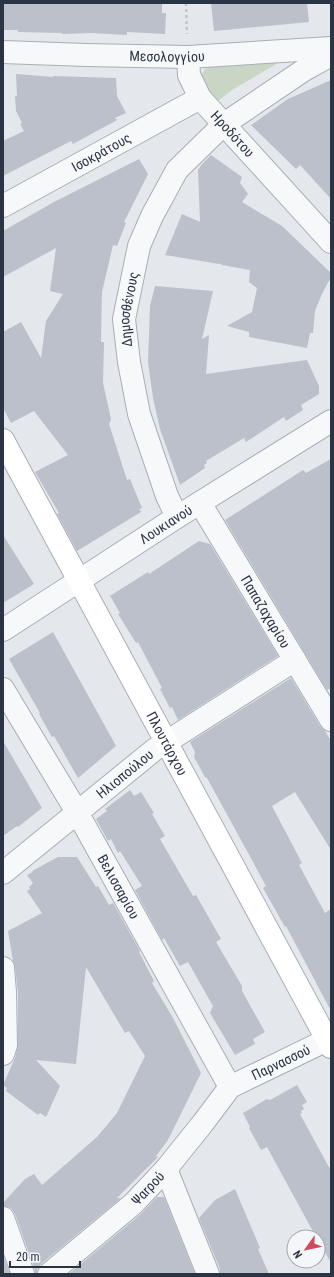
<svg xmlns="http://www.w3.org/2000/svg" width="334" height="1277" viewBox="0 0 334 1277" font-family="'Roboto Condensed',sans-serif">
	<style>
		.green { fill: #c9d6c5 }
		.building { fill: #bbc0ca }
		.lines { fill: none; stroke-linecap: round; stroke-linejoin: round }
		.street-casing { stroke: #a9aeb7; stroke-width: 24 }
		.secondary-casing { stroke: #a9aeb7; stroke-width: 24 }
		.path { stroke: #c2c5cb; stroke-width: 2.5; stroke-dasharray: 3 3; stroke-linecap: butt }
		.street { stroke: #f7f8fa; stroke-width: 22 }
		.secondary { stroke: #fff; stroke-width: 22 }
		.labels { text-anchor: middle; stroke-width: 3; stroke-linejoin: round; paint-order: stroke }
		.street-label { font-size: 14px; fill: #2b3445; stroke: #f4f6f9 }
	</style>
	<rect width="100%" height="100%" fill="#e4e7ec"/>
	<polygon class="green" points="277,60 278,63 232,90 218,101 213,100 200,77 205,69 214,65"/>
	<g class="building">
		<polygon points="3,3 162,3 162,13 166,13 165,34 127,32 127,35 92,33 62,34 62,33 18,32 18,30 3,30"/>
		<polygon points="211,3 307,3 309,22 214,31"/>
		<polygon points="16,74 53,77 53,76 116,78 117,96 126,113 115,118 117,120 73,144 71,141 3,176 3,141 24,131 20,124 22,123 16,111 15,96 17,96"/>
		<polygon points="331,80 331,199 300,165 296,169 251,125 288,99"/>
		<polygon points="211,155 242,177 240,183 248,194 242,202 282,226 331,273 331,277 322,294 315,311 313,333 310,333 307,348 249,337 249,332 227,326 252,312 257,288 249,282 250,270 222,265 219,263 219,264 165,255 182,214 200,222 198,170 202,164"/>
		<polygon points="139,159 148,174 124,222 126,223 117,246 113,245 102,292 101,342 104,342 103,383 111,419 109,424 127,480 130,479 142,508 139,509 141,512 77,551 57,514 59,513 35,472 68,455 34,411 11,423 3,408 3,332 21,322 41,358 46,321 63,294 50,291 56,248 3,277 3,231 54,202"/>
		<polygon points="155,286 213,291 202,339 209,335 206,374 307,360 319,386 319,394 301,405 303,410 286,421 284,417 246,442 244,438 206,461 207,463 204,465 205,468 180,485 160,429 153,398 148,362 150,306"/>
		<polygon points="331,459 331,688 327,690 225,520 303,470 306,473"/>
		<polygon points="3,535 34,584 3,603"/>
		<polygon points="199,541 210,544 278,656 178,720 172,707 170,708 160,689 162,688 138,642 136,643 118,614 120,613 110,596 148,572 149,574"/>
		<polygon points="53,632 116,746 78,778 54,736 52,737 39,714 40,713 9,659"/>
		<polygon points="291,678 320,726 325,731 331,741 331,850 295,792 272,806 302,863 299,865 325,913 331,909 331,1011 286,926 285,927 263,888 266,886 241,840 207,778 205,777 194,757 195,752 190,742"/>
		<polygon points="3,741 42,808 18,827 17,826 3,836"/>
		<polygon points="130,790 134,796 141,792 154,813 152,814 165,836 160,839 193,896 196,895 221,939 216,942 242,986 242,991 265,1032 253,1039 255,1044 235,1055 210,1013 213,1006 188,962 180,966 164,938 162,940 135,890 142,886 120,851 118,853 111,839 108,841 96,819 107,811 105,809"/>
		<polygon points="58,857 77,857 96,887 98,886 109,905 113,903 140,951 139,952 154,981 152,983 173,1018 201,1073 168,1140 156,1156 158,1157 117,1198 121,1198 41,1264 37,1269 37,1274 35,1274 35,1270 15,1214 11,1208 3,1206 3,1203 25,1179 34,1174 42,1185 97,1137 117,1113 145,1056 129,1031 125,1033 86,967 76,1064 36,1060 60,1086 46,1117 40,1113 38,1115 6,1091 7,1088 3,1085 15,1058 18,1045 18,992 15,967 13,961 8,931 42,913 27,891 30,889 29,887 33,883 27,875 33,872 32,871"/>
		<polygon points="297,1085 307,1102 302,1105 304,1109 301,1111 302,1113 300,1114 331,1171 331,1263 318,1240 318,1237 316,1237 267,1147 261,1150 249,1128 250,1127 243,1113 267,1099 270,1100"/>
		<polygon points="235,1189 260,1248 258,1249 269,1274 220,1274 220,1269 199,1218 215,1200"/>
		<polygon points="157,1197 164,1197 195,1274 69,1274 141,1214"/>
		<polygon points="3,1255 10,1274 3,1274"/>
	</g>
	<g class="lines">
		<defs>
			<g id="street">
				<path id="s1" d="M3,52l83,3 102,2 143,-9"/>
				<path id="s2" d="M188,57l1,18 11,23 131,144"/>
				<path id="s3" d="M3,206l197,-108"/>
				<path id="s4" d="M200,503l131,217"/>
				<path id="s5" d="M177,517l-10,-21 -28,-82 -10,-52 -5,-43 15,-73 13,-30 25,-46 47,-46 80,-54 27,-15"/>
				<path id="s6" d="M3,630l174,-113 154,-96"/>
				<path id="s7" d="M3,689l74,123 153,275"/>
				<path id="s8" d="M3,873l151,-123 141,-90"/>
				<polyline points="3,968 5,992 6,1045 3,1054"/>
				<polyline points="166,1169 208,1274"/>
				<polyline points="3,1218 23,1274"/>
				<path id="s9" d="M49,1274l84,-70 33,-35 37,-46 27,-36 101,-49"/>
			</g>
			<g id="secondary">
				<path id="s10" d="M3,440l328,607"/>
			</g>
		</defs>
		<use href="#street" class="street-casing"/>
		<use href="#secondary" class="secondary-casing"/>
		<polyline class="path" points="186,3 187,34"/>
		<use href="#street" class="street"/>
		<use href="#secondary" class="secondary"/>
	</g>
	<g class="labels">
		<g class="street-label">
			<text dy="5" stroke="none"><textPath href="#s1" startOffset="164">Μεσολογγίου</textPath></text>
			<text dy="5" stroke="none"><textPath href="#s2" startOffset="92">Ηροδότου</textPath></text>
			<text dy="5" stroke="none"><textPath href="#s3" startOffset="112">Ισοκράτους</textPath></text>
			<text dy="5" stroke="none"><textPath href="#s5" startOffset="216">Δημοσθένους</textPath></text>
			<text dy="5" stroke="none"><textPath href="#s6" startOffset="194">Λουκιανού</textPath></text>
			<text dy="5" stroke="none"><textPath href="#s4" startOffset="127">Παπαζαχαρίου</textPath></text>
			<text dy="5" stroke="none"><textPath href="#s10" startOffset="345">Πλουτάρχου</textPath></text>
			<text dy="5" stroke="none"><textPath href="#s8" startOffset="157">Ηλιοπούλου</textPath></text>
			<text dy="5" stroke="none"><textPath href="#s7" startOffset="229">Βελισσαρίου</textPath></text>
			<text dy="5" stroke="none"><textPath href="#s9" startOffset="318">Παρνασσού</textPath></text>
			<text dy="5" stroke="none"><textPath href="#s9" startOffset="131">Ψαrρού</textPath></text>
		</g>
	</g>
	<rect width="334" height="1277" fill="none" stroke="#2b3445" stroke-width="8"/>
	<g transform="translate(306 1249) rotate(237)"><circle r="19" fill="#f4f6f9" stroke="#a4a8b1"/>
	<path d="M0-3L7 15L0 10L-7 15Z" fill="#d1495b"/>
	<text y="-6" font-size="11" font-weight="bold" text-anchor="middle" fill="#2b3445">N</text>
	</g>
	<path d="M10 1261v6h70v-6" fill="none" stroke="#2b3445" stroke-width="2"/>
	<text x="16" y="1261" font-size="12" fill="#2b3445" stroke="#f4f6f9" stroke-width="3" paint-order="stroke">20 m</text>
</svg>
